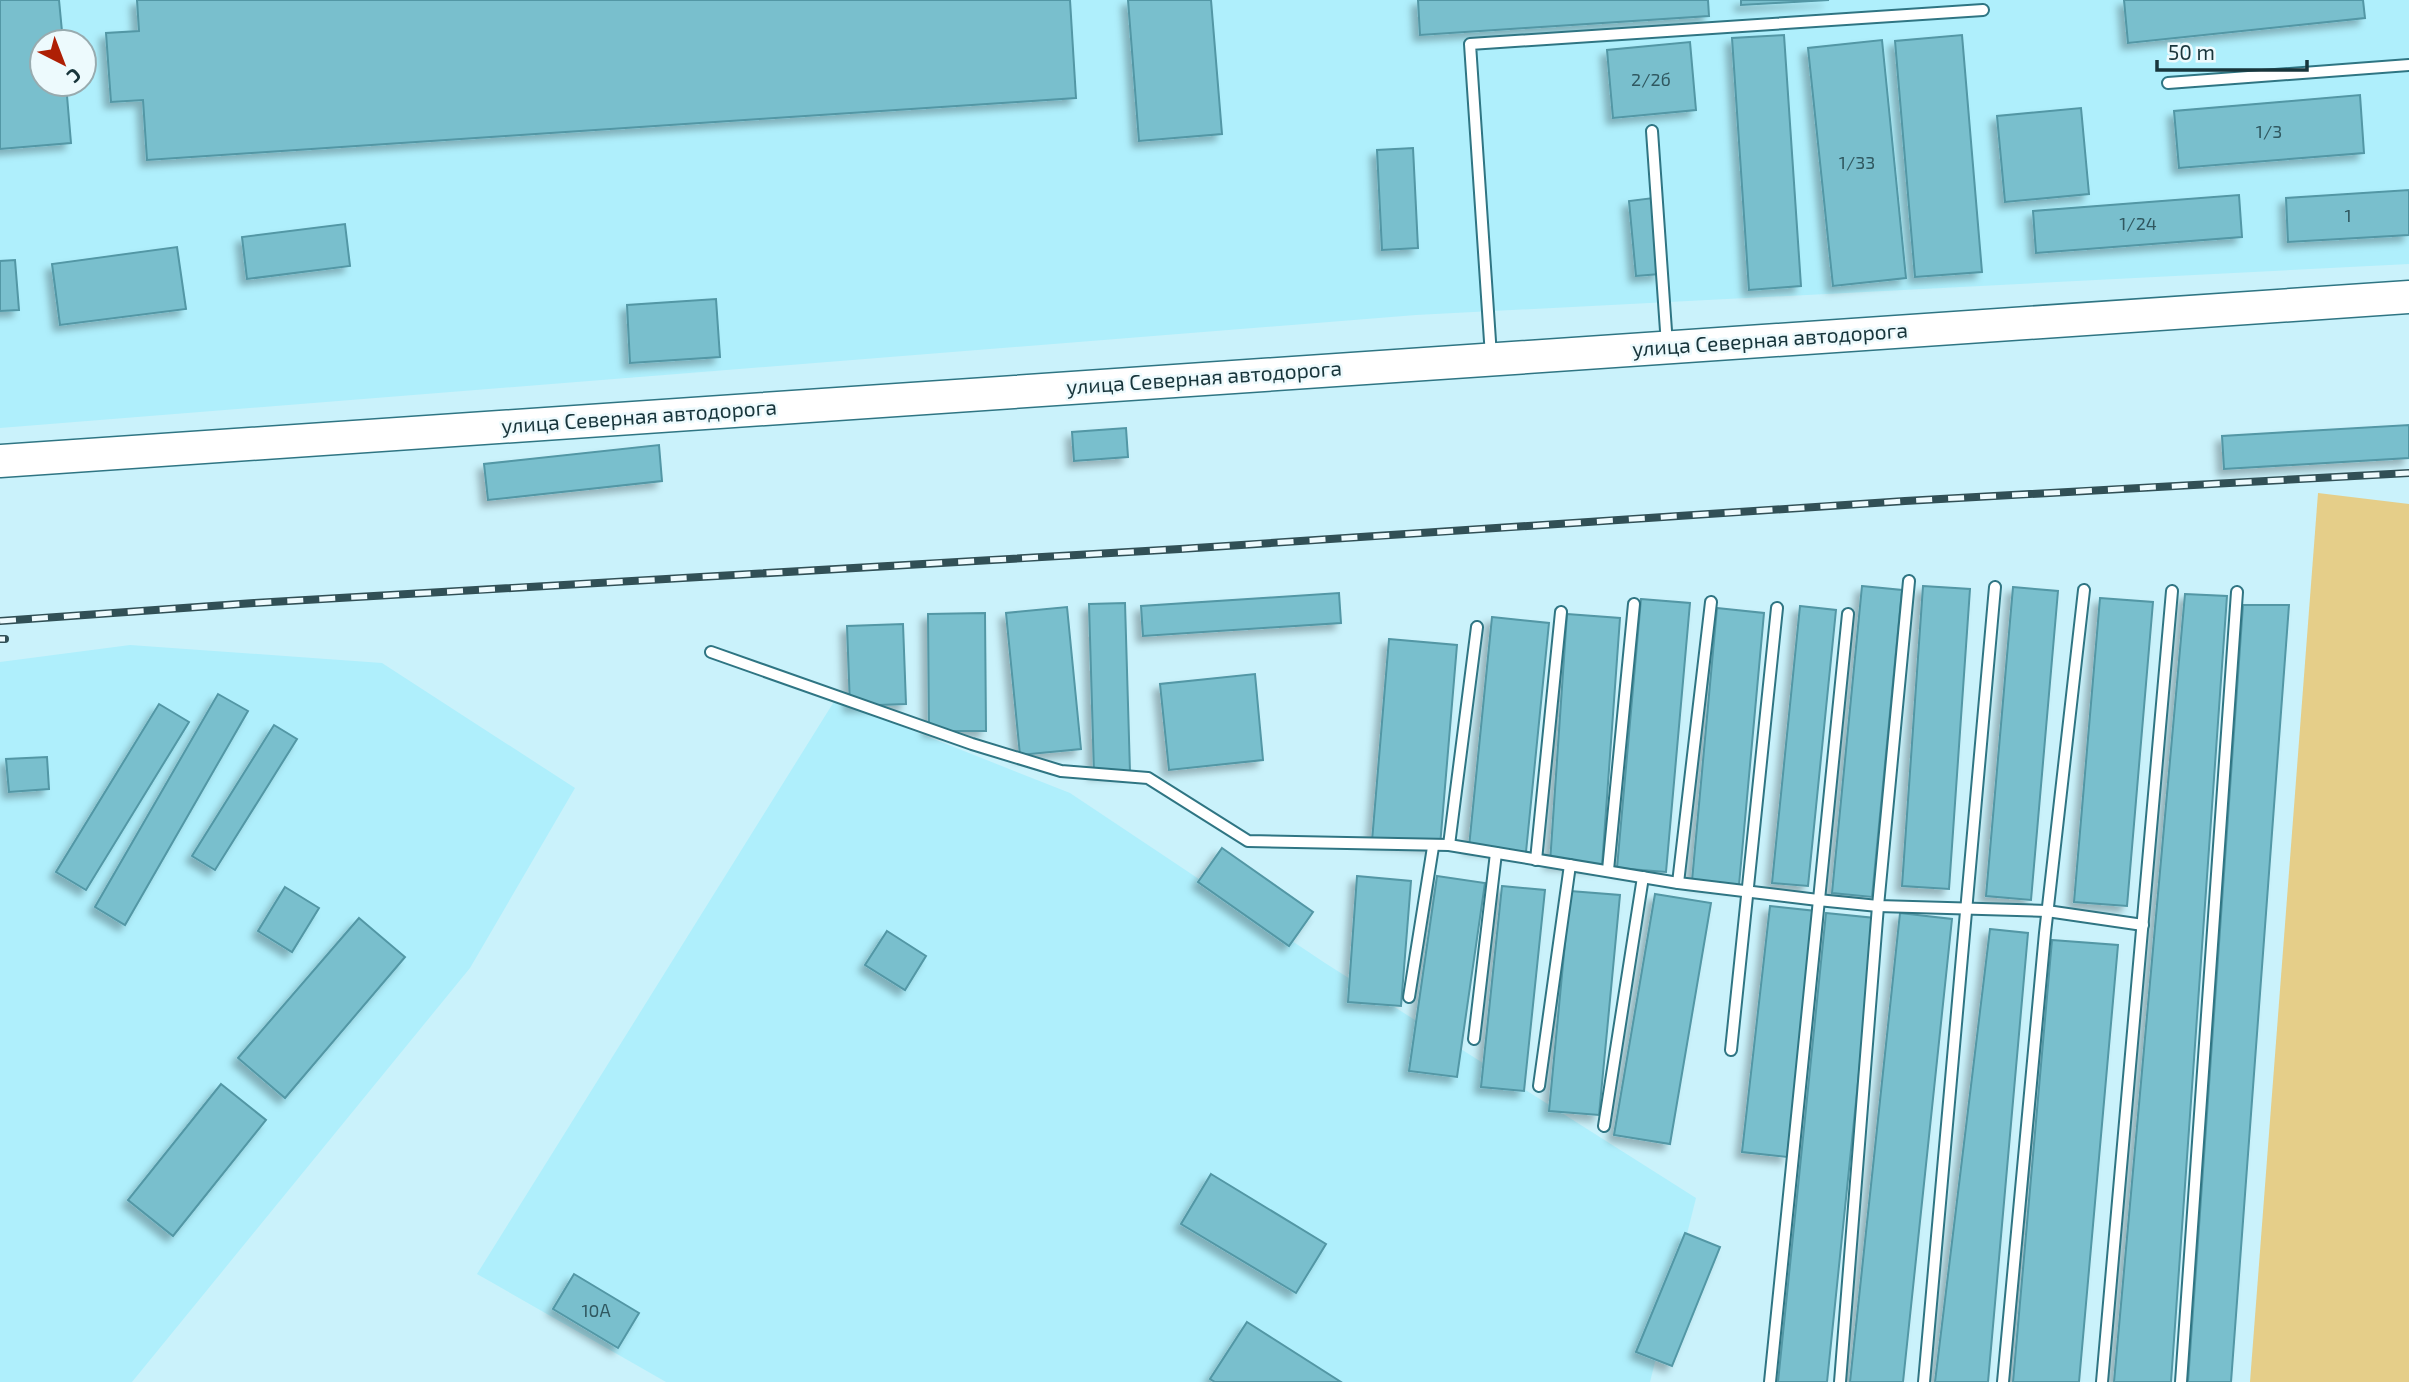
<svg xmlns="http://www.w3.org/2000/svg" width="2409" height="1382" viewBox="0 0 2409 1382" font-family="'Exo 2',sans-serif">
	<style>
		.built { fill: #afeffc; fill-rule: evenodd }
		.green { fill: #e5ce89 }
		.building { fill: #79bfcd; stroke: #5297a5; stroke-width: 2; filter: url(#shadow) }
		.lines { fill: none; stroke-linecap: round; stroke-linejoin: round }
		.service-casing { stroke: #2f7583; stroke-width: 14 }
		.secondary-casing { stroke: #2f7583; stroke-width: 35 }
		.service { stroke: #fff; stroke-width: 10 }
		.secondary { stroke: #fff; stroke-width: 32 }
		.rail-casing { stroke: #315056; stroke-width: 8 }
		.rail { stroke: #edfafd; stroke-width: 5; stroke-dasharray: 16; stroke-linecap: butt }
		.labels { text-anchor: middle; stroke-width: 5; stroke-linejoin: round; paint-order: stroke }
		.number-label { font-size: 18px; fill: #305860 }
		.street-label { font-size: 21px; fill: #18353b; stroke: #edfafd }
	</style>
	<defs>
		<filter id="shadow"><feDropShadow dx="-6" dy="6" stdDeviation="3.5" flood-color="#0004"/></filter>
	</defs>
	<rect width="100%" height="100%" fill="#caf2fb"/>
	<g class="built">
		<path d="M0,0h2409v264l-993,51 -1416,113zM42,42h42v42h-42z"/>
		<polygon points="130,645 382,663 575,788 470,968 132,1382 0,1382 0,662"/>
		<polygon points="835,700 1070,793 1325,963 1696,1198 1650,1382 666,1382 477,1274"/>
	</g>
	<polygon class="green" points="2318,493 2409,504 2409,1382 2250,1382"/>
	<g class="building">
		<polygon points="0,0 59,0 63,42 42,42 42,84 66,84 71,143 0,149"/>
		<polygon points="137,0 1070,0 1076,98 147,160 143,100 111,102 106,33 139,31"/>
		<polygon points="1128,0 1211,0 1222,134 1139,141"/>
		<polygon points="1418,0 1708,0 1709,16 1420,35"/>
		<polygon points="1741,0 1829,0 1741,5"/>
		<polygon points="2124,0 2363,0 2365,18 2128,43"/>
		<polygon points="1784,35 1801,286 1749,290 1732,38"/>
		<polygon points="1962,35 1982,272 1915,277 1895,41"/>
		<polygon points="1882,40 1906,278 1833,286 1808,48"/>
		<polygon points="1690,42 1696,110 1613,118 1607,50"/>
		<polygon points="2360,95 2364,153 2179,168 2174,111"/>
		<polygon points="2081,108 2089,194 2005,202 1997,116"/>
		<polygon points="1413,148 1418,248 1382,250 1377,150"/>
		<polygon points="2409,190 2409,235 2288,242 2286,198"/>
		<polygon points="2239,195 2242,237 2036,253 2033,211"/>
		<polygon points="1653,198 1660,274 1636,276 1629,201"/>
		<polygon points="345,224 350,266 247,279 242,237"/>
		<polygon points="177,247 186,309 60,325 52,264"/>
		<polygon points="15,260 19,310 0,311 0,261"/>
		<polygon points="716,299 720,357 630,363 627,305"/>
		<polygon points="2409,425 2409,458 2224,469 2222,436"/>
		<polygon points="1126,428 1128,457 1074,461 1072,432"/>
		<polygon points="659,445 662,481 488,500 484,464"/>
		<polygon points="1862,586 1902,590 1872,897 1832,893"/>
		<polygon points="1923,586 1970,589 1949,889 1902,886"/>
		<polygon points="2013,587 2058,591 2031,900 1986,896"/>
		<polygon points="1339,593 1341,623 1143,636 1141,606"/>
		<polygon points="2185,594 2227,596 2171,1382 2114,1382"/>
		<polygon points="2100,598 2153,602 2127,906 2074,902"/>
		<polygon points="1641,599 1690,603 1666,872 1617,868"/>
		<polygon points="1125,603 1130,772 1094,773 1089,604"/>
		<polygon points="2243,605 2289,605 2231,1382 2188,1382"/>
		<polygon points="1800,606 1836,610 1808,886 1772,883"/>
		<polygon points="1067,607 1081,749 1020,755 1006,613"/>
		<polygon points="1717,608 1764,613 1739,885 1692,881"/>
		<polygon points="985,613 986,731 929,731 928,614"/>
		<polygon points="1567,614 1620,618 1602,866 1550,863"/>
		<polygon points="1492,617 1549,623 1526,852 1469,847"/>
		<polygon points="903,624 906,704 850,706 847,626"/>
		<polygon points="1389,639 1457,645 1440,846 1372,841"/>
		<polygon points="1255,674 1263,760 1169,770 1160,684"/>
		<polygon points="218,694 248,711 125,925 95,907"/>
		<polygon points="159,704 189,722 86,890 56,872"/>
		<polygon points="274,725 297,739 215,870 192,856"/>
		<polygon points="47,757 49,789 9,792 6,759"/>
		<polygon points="1222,848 1313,912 1289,946 1198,882"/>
		<polygon points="1357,876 1411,881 1401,1006 1348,1002"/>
		<polygon points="1437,876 1485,883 1457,1077 1409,1071"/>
		<polygon points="1502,886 1545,890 1524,1091 1481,1087"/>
		<polygon points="285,887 319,908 292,952 258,931"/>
		<polygon points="1570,891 1620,895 1599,1115 1549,1111"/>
		<polygon points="1655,894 1711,903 1670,1144 1614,1135"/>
		<polygon points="1770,906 1816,911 1787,1157 1742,1152"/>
		<polygon points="1826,913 1875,918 1827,1382 1778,1382"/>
		<polygon points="1900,913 1952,919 1903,1382 1850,1382"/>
		<polygon points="359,918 405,957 285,1098 238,1058"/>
		<polygon points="1990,929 2028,933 1988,1382 1935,1382"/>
		<polygon points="887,931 926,956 905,990 865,965"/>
		<polygon points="2052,940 2118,945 2079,1382 2013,1382"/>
		<polygon points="221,1084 266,1120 173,1236 128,1200"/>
		<polygon points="1211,1174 1326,1244 1296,1293 1181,1224"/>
		<polygon points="1685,1233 1720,1247 1672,1366 1636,1352"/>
		<polygon points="574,1274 639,1313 618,1348 553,1309"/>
		<polygon points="1247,1322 1341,1382 1215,1382 1210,1379"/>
	</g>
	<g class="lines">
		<defs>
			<g id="service">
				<polyline points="2168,83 2409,65"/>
				<polyline points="1652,131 1667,345"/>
				<polyline points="1491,356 1470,44 1983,10"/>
				<polyline points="711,652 972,744 1061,771 1148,778 1248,841 1449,845 1678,883 1818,900 1878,906 2047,911 2143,925"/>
				<polyline points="1449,845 1477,627"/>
				<polyline points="1536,860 1561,612"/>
				<polyline points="1608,870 1634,604"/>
				<polyline points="1678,883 1711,602"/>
				<polyline points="1409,997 1433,847"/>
				<polyline points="1474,1039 1496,853"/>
				<polyline points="1731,1050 1777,608"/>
				<polyline points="1539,1086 1570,865"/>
				<polyline points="1604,1126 1643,877"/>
				<polyline points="1770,1382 1848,614"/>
				<polyline points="1840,1382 1878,906 1909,581"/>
				<polyline points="1924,1382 1995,587"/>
				<polyline points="2003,1382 2045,933 2084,590"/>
				<polyline points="2102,1382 2172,591"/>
				<polyline points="2181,1382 2237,592"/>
			</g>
			<polyline id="secondary" points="0,461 2409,297"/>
		</defs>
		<use href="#service" class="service-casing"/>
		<use href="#secondary" class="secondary-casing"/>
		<use href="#service" class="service"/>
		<use href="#secondary" class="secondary"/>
		<defs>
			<g id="rail">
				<polyline points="0,621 254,603 1180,549 1905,501 2409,473"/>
				<polyline points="0,639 5,639"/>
			</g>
		</defs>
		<use href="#rail" class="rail-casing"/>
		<use href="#rail" class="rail"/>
	</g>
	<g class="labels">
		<g class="number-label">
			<text x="1651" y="86">2/2б</text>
			<text x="2269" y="138">1/3</text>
			<text x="1857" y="169">1/33</text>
			<text x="2348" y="222">1</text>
			<text x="2138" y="230">1/24</text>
			<text x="596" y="1317">10А</text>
		</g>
		<g class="street-label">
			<text transform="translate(1770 340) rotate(-4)" y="7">улица Северная автодорога</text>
			<text transform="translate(1204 378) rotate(-4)" y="7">улица Северная автодорога</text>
			<text transform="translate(639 417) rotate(-4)" y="7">улица Северная автодорога</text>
		</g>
	</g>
	<g transform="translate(63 63) rotate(138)"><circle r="33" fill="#edfafd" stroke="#98abaf" stroke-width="2"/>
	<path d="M0-5L12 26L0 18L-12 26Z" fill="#ae1f05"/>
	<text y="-10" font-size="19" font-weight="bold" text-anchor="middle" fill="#18353b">С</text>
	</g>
	<path d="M2157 60v10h150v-10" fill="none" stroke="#18353b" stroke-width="3.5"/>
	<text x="2168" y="60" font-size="21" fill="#18353b" stroke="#edfafd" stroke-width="5" paint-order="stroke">50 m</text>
</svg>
